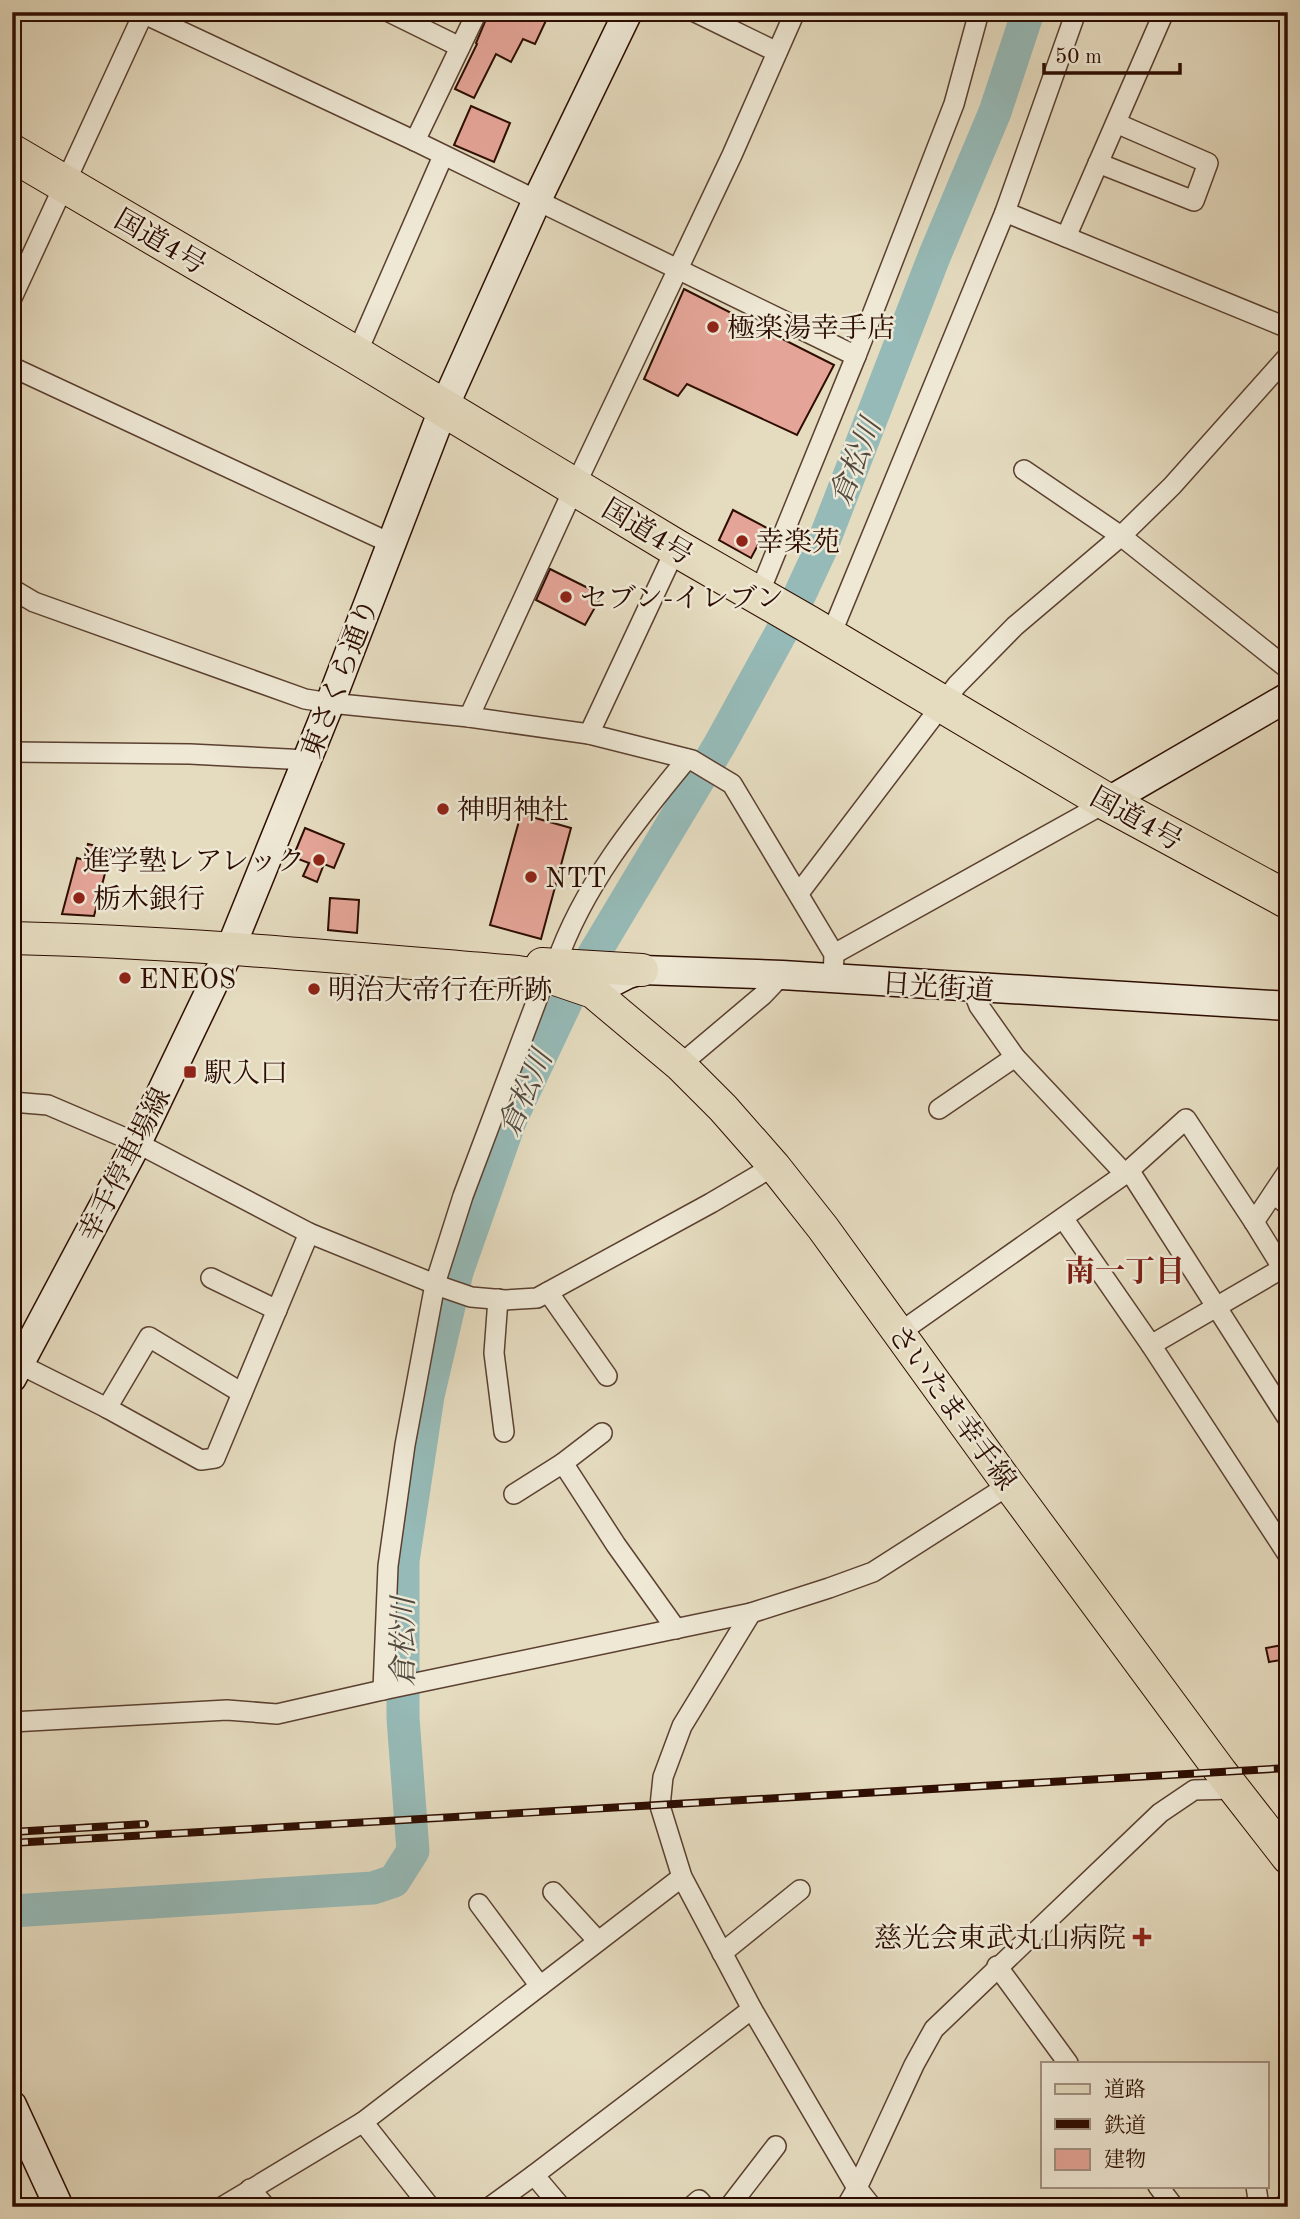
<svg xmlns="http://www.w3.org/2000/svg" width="1300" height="2219" viewBox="0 0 1300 2219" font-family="'Old Standard TT','Noto Serif JP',serif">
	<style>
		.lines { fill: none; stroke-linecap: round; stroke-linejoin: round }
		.river { stroke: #96bab7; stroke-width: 33 }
		.building { fill: #e4a497; stroke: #2d0d01; stroke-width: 2 }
		.street-casing { stroke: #5b4030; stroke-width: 22 }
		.secondary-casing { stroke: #2d0d01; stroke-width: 31 }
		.primary-casing { stroke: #2d0d01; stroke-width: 34 }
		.highway-casing { stroke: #2d0d01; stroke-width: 39 }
		.street { stroke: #eee8d5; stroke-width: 19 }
		.secondary { stroke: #eee8d5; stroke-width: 28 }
		.primary { stroke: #e5dbbf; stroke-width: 32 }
		.highway { stroke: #e5dbbf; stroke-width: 37 }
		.rail-casing { stroke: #2d0d01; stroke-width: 8 }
		.rail { stroke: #eee8d5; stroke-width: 5; stroke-dasharray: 16; stroke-linecap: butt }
		.poi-dot { fill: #8f2418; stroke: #eee8d5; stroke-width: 2.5 }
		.labels { text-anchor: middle; stroke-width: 5; stroke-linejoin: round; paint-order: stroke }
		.street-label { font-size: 28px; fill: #2d0d01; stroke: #eee8d5 }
		.poi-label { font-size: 28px; fill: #2d0d01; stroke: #eee8d5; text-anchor: start }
		.water-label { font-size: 30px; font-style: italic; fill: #524a41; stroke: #eee8d5 }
		.neighbourhood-label { font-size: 30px; font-weight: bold; fill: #7a1f14; stroke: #eee8d5 }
	</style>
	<rect width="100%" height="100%" fill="#e5dbbf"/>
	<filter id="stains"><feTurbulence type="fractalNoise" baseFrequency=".00286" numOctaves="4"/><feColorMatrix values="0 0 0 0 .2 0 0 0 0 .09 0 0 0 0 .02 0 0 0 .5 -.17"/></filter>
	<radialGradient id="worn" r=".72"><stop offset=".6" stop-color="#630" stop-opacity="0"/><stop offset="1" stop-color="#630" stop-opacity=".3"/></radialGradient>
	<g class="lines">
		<polyline class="river" points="12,1911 373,1888 394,1881 413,1851 403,1718 403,1561 428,1396 457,1272 510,1121 570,994 720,744 787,622 820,551 934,257 995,112 1028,12"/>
	</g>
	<g class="building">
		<polygon points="489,12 550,12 535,44 523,39 511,62 496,54 474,98 455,89 477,44 476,43"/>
		<polygon points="471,106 510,123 494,162 454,145"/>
		<polygon points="684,289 834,365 797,435 687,384 678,396 644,379"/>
		<polygon points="733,510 767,528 751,558 719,540"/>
		<polygon points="550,569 602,595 585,625 536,600"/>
		<polygon points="521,814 571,828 541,939 490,925"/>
		<polygon points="305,828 344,844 334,868 324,864 317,882 303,876 309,863 293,857"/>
		<polygon points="88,844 111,850 94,916 62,914 77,858 84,860"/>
		<polygon points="330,898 359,900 357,933 328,930"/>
		<polygon points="1288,1644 1288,1659 1269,1662 1266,1648"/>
	</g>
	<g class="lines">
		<defs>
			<g id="street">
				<polyline points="140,12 415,141 856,356 758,596"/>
				<polyline points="389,12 460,47"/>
				<polyline points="695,12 777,52"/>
				<polyline points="1287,12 1288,13"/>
				<polyline points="415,141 477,12"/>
				<polyline points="1098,163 1194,201 1208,163 1116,123"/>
				<polyline points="1005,212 1288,328"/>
				<polyline points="1066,237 1164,12"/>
				<polyline points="12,298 144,12"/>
				<polyline points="356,355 443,156"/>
				<polyline points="856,356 954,104 979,12"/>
				<polyline points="12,367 390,543"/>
				<polyline points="1024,470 1121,536 1288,669"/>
				<polyline points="12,589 34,602 305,699 330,703 469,717 589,734 692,760 732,784 834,954 833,979"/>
				<polyline points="830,637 1005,212 1076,12"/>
				<polyline points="469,717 575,486 732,155 795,12"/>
				<polyline points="589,734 676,548"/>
				<polyline points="12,752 190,754 307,760"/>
				<polyline points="799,893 957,685 1015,626 1121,536 1172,486 1288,356"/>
				<polyline points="834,954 1107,802"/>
				<path d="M556,964c27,-78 79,-142 131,-205"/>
				<polyline points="972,988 979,1006 1015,1057 1125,1174"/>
				<polyline points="680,1065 763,995 782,975"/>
				<polyline points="12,1102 48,1105 137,1143 309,1233 442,1287 471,1297 505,1300 537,1298 711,1203 774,1166"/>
				<polyline points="939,1109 1015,1057"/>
				<polyline points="1129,1170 1288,1419"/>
				<polyline points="1273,1194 1288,1205"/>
				<polyline points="1063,1218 1151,1345 1288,1555"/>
				<polyline points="1254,1222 1288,1171"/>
				<polyline points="211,1278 277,1310"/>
				<polyline points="548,1292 607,1376"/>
				<polyline points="498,1299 494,1353 504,1432"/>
				<polyline points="899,1333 1125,1174 1186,1119 1254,1222 1288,1277"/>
				<polyline points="1151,1345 1283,1268"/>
				<polyline points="19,1364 107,1408 201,1460 215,1458 309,1233"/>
				<polyline points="107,1408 149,1337 242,1393"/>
				<polyline points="563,1463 602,1433"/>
				<polyline points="514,1494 563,1463 616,1545 676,1629"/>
				<polyline points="751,1613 682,1726 663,1777 660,1806 682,1877 752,2009 857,2188 872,2207"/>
				<polyline points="383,1690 388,1566 405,1445 435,1284 463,1196 546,976"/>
				<polyline points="12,1722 227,1710 277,1714 387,1689 751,1613 829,1588 873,1572 1009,1485"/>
				<polyline points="553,1892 598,1941"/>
				<polyline points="479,1904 540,1986"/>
				<polyline points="722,1953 800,1890"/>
				<polyline points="997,1966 1068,2063"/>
				<polyline points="363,2122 430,2207"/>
				<polyline points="534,2175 561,2207"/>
				<polyline points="1158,2186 1174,2207"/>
				<polyline points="1256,2186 1259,2207"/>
				<polyline points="250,2189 266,2207"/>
				<polyline points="222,2207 363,2122 682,1877"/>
				<polyline points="490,2207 534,2175 752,2009"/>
				<polyline points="691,2207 699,2200 705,2207"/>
				<polyline points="729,2207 776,2146"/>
				<polyline points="846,2207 857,2188 914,2065 934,2029 1160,1813 1194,1790 1234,1789"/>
				<polyline points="1282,2207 1288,2202"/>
			</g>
			<g id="secondary">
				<polyline points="1107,802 1288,697"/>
				<polyline points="593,992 628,974 642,970 782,975 1288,1006"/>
				<polyline points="12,1378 137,1143 231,947 330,703 444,407 537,200 628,12"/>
				<polyline points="12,2105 59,2207"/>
			</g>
			<g id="primary">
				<path d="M12,938c169,4 337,20 506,34l28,4 47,16 87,73 43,43 51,58 49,62 186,257 212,287 67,86"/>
				<polyline points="542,964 642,970"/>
			</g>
			<polyline id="highway" points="12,153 356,355 676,548 808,624 1107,802 1288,900"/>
		</defs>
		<use href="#street" class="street-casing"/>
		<use href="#secondary" class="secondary-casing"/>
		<use href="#primary" class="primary-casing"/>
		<use href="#highway" class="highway-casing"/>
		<use href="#street" class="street"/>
		<use href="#secondary" class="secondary"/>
		<use href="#primary" class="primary"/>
		<use href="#highway" class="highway"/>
		<defs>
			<g id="rail">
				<polyline points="12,1832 145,1824"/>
				<polyline points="12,1843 1288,1768"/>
			</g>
		</defs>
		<use href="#rail" class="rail-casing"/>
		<use href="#rail" class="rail"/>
	</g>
	<g class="poi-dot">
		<circle cx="713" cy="327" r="7"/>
		<circle cx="742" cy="541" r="7"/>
		<circle cx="566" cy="597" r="7"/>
		<circle cx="443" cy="809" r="7"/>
		<circle cx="319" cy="860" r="7"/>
		<circle cx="531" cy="877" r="7"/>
		<circle cx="79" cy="898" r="7"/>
		<circle cx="125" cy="978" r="7"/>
		<circle cx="314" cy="989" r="7"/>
		<rect x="183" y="1065" width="14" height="14" rx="3.5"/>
		<path d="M1138.5 1926.5h7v7h7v7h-7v7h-7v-7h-7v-7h7z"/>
	</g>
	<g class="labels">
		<g class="street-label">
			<text transform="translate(161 241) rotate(30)" y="10">国道4号</text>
			<text transform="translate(648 531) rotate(31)" y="10">国道4号</text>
			<text transform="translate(339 678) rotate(-69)" y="10">東さくら通り</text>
			<text transform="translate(1137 818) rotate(29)" y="10">国道4号</text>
			<text transform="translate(938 986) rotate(4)" y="10">日光街道</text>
			<text transform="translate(124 1164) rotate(-63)" y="10">幸手停車場線</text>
			<text transform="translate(953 1407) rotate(54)" y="10">さいたま幸手線</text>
		</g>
		<g class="poi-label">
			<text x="727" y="337">極楽湯幸手店</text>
			<text x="756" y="551">幸楽苑</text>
			<text x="580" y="607">セブン-イレブン</text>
			<text x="457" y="819">神明神社</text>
			<text x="305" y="870" text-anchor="end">進学塾レアレック</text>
			<text x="545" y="887">NTT</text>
			<text x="93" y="908">栃木銀行</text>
			<text x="139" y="988">ENEOS</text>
			<text x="328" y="999">明治大帝行在所跡</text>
			<text x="204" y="1082">駅入口</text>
			<text x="1126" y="1947" text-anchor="end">慈光会東武丸山病院</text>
		</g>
		<g class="water-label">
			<text transform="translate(855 462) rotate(-68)" y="10">倉松川</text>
			<text transform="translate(525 1093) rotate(-66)" y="10">倉松川</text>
			<text transform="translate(403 1642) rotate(-90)" y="10">倉松川</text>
		</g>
		<g class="neighbourhood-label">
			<text x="1125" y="1281">南一丁目</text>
		</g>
	</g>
	<rect width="1300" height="2219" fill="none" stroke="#e5dbbf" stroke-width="42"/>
	<rect x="14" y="14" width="1272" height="2191" fill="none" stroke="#2d0d01" stroke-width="3.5"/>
	<rect x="21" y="21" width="1258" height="2177" fill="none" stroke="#2d0d01" stroke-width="2"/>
	<rect x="1041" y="2062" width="228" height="126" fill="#eee8d5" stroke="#a19080" stroke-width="2"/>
	<rect x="1055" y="2084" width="35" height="10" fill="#e5dbbf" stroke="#a19080" stroke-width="2"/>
	<text x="1104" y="2096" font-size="21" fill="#2d0d01">道路</text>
	<rect x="1055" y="2119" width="35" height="10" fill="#2d0d01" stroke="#a19080" stroke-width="2"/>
	<text x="1104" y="2132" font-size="21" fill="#2d0d01">鉄道</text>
	<rect x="1055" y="2149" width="35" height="21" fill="#e4a497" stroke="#a19080" stroke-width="2"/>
	<text x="1104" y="2166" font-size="21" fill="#2d0d01">建物</text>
	<path d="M1044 63v10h136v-10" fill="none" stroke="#2d0d01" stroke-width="3.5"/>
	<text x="1055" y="63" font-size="21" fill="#2d0d01" stroke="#eee8d5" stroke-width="5" paint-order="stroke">50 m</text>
	<rect width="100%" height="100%" filter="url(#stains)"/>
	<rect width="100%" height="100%" fill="url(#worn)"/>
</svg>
